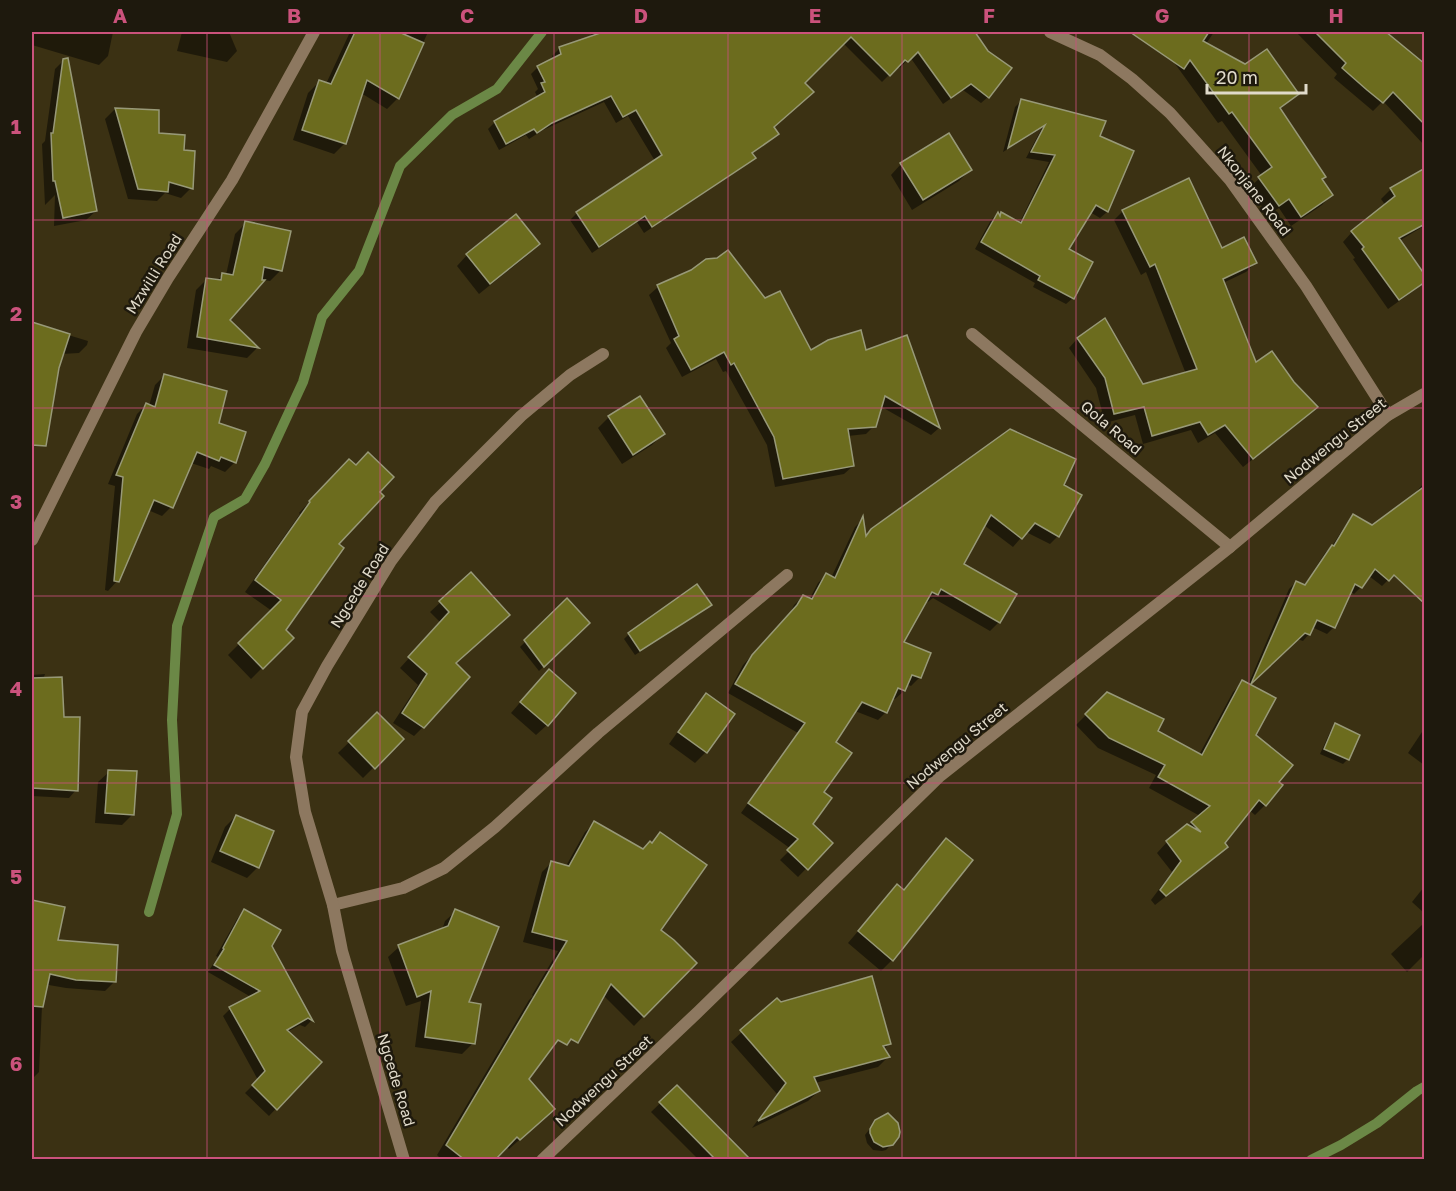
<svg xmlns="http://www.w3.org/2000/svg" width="1456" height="1191" viewBox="0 0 1456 1191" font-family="'Golos Text',sans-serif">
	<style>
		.shadow { fill: #0007 }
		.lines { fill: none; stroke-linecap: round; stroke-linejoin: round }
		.stream { stroke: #6b8846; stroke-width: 10 }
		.building { fill: #6c6c1e; stroke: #989978; stroke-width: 1.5 }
		.minor { stroke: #8d7860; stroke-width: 12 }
		.tertiary { stroke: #8d7860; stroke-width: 12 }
		.grid { fill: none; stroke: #cb527c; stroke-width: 1.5; stroke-opacity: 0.55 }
		.labels { text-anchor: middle; stroke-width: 5; stroke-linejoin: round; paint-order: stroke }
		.street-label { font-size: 15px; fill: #e0daca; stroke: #1e190d }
		.neatline { fill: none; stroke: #cb527c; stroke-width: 2 }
		.grid-label { font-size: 20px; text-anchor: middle; font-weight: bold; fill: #cb527c }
	</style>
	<rect width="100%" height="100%" fill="#3b3113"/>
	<g class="shadow">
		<polygon points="32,32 113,32 108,56 99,65 32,45"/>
		<polygon points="182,32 229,32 237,51 227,62 177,51"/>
		<polygon points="350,32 428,32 398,98 387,109 361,93 345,143 334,154 293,140 308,93 319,82 326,84"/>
		<polygon points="594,32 955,32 964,41 988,97 981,103 963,90 943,104 910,57 900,68 898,66 882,82 843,43 803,83 772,128 777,134 770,141 751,154 754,158 747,164 644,233 637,222 592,253 570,220 577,213 655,161 628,116 616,123 604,102 543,130 529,139 526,135 499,150 488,129 495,122 538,98 535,92 538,89 531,74 538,67 554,60 552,56 559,49 587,39"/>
		<polygon points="1152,32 1182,32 1185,33 1186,32 1214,32 1206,44 1297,94 1279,110 1331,195 1322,205 1291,226 1279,208 1268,215 1249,188 1262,176 1222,121 1218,123"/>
		<polygon points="1296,32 1384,32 1418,60 1424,69 1424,145 1383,101 1373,111 1334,78 1337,74"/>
		<polygon points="64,60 96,211 86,220 54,226 55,195 45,205 42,144 45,141 55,69"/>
		<polygon points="1021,101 1132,152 1107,212 1100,218 1090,212 1067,250 1073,298 1066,304 1033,287 1035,283 975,249 991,220 997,214 999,216 1001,214 1019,224 1049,162 1026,158 1042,128 1003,152 1015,107"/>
		<polygon points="115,109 158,111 157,134 182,152 191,188 181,198 165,193 157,201 128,199 105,119"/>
		<polygon points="901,164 970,170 959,181 912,210 891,175"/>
		<polygon points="1424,179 1424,226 1399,241 1424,281 1416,289 1388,309 1353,259 1355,258 1343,242 1352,232 1386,206 1381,199 1391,189"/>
		<polygon points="1123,211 1255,263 1246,272 1223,283 1255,364 1307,416 1243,467 1215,433 1198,443 1191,430 1143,444 1135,415 1105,423 1096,388 1069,348 1077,339 1142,386 1186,374 1146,272 1141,275 1114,220"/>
		<polygon points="246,223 281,270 270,281 263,280 228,320 257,348 247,358 187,348 196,290 207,279 216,281 223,275 226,275 235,234"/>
		<polygon points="538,244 528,255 479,294 457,266 467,255"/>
		<polygon points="658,287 765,300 810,352 865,352 907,337 939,428 931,435 880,406 874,426 866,434 848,436 853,466 844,474 775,487 767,445 726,371 723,372 716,359 682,377 666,348 671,343 649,295"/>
		<polygon points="32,324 88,341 87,345 79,353 62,354 44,408 32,405"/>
		<polygon points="164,376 217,424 235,462 225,472 211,466 209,469 191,463 171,507 162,516 148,510 117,581 108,591 105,590 115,486 108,484 137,414 146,405 149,406 155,385"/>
		<polygon points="609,417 663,434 652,445 622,464 598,428"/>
		<polygon points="356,467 337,545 284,630 292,638 251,679 228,655 272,611 245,592 300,514 299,513 338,472"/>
		<polygon points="1424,483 1424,531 1388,580 1382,586 1369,576 1361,587 1354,594 1350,591 1334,627 1327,634 1312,627 1309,634 1303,641 1297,639 1249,685 1254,735 1277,782 1265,805 1255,815 1249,810 1223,843 1226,847 1216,857 1155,905 1151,900 1172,872 1157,853 1167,842 1200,816 1149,788 1156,775 1098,748 1076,725 1107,694 1156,732 1199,755 1233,692 1243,682 1248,685 1289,589 1296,582 1304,586 1325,553 1332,546 1347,523 1353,516 1372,527 1410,499"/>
		<polygon points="1063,486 1058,536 1050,544 1026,532 1013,547 984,525 962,564 1015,595 999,622 990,631 933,598 928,602 925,601 902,642 929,654 919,678 911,686 906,684 904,691 895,699 892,698 886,712 878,720 855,711 834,743 822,793 811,824 831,843 798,877 780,860 791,849 741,813 798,733 728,693 743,665 789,615 794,605 803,596 809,600 818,583 826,575 831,578 855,527 862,520 865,537"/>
		<polygon points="471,574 454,664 423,727 414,736 393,723 418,685 400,668 441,623 430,612"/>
		<polygon points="567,601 588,623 539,671 520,647"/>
		<polygon points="710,605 705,610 635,655 624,639 629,634"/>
		<polygon points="45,674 43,680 62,718 76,790 69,798 32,796 32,675"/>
		<polygon points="538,682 547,725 536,735 511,713"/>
		<polygon points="707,695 706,752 695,763 669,744 696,706"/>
		<polygon points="377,715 402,739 363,778 338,753"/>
		<polygon points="1336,725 1348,759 1343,764 1320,754 1331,730"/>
		<polygon points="1424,729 1424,765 1408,753"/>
		<polygon points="109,772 133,814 122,825 95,823 98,782"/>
		<polygon points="236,816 258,867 247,878 211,862 225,827"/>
		<polygon points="595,823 643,850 660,834 658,931 695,963 634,1026 603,995 560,1022 527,1079 543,1119 509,1149 506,1146 493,1160 442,1160 437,1155 529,1000 533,996 532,995 558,951 523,942 542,872 552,862 566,866 585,832"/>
		<polygon points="946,840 892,960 881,971 848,943 887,897 903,891 935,851"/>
		<polygon points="1424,887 1424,913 1412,902"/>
		<polygon points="32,901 63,908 56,942 114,982 105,991 66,988 43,984 39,1072 32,1079"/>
		<polygon points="244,911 271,946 311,1021 305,1027 300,1025 287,1032 320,1062 269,1116 245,1093 258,1080 223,1016 230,1009 251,997 208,972 218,957 216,956 237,919"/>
		<polygon points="456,911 467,1004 473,1043 462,1054 415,1047 421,1001 406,1006 388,957 399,947 442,930 445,921"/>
		<polygon points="1424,923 1424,955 1407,972 1391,954"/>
		<polygon points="777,1000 780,1004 890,1043 883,1050 888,1057 878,1067 815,1083 819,1091 808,1101 752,1128 777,1094 731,1042"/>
		<polygon points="677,1087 748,1160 699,1160 651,1112"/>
		<polygon points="876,1121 898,1137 886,1150 882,1151 873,1150 867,1143 865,1135"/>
	</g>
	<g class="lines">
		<g class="stream">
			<polyline points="149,912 177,814 172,720 177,626 214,517 245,499 265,464 303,382 322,317 359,271 400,166 452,115 497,89 542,32"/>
			<polyline points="1311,1160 1341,1145 1377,1123 1417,1091 1424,1087"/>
		</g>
	</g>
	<g class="building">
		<polygon points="355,32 399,32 424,43 399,99 367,80 346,144 302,130 319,80 331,84"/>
		<polygon points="603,32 975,32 988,51 1012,68 989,98 971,84 951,98 918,52 908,62 905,60 890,76 851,37 805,83 814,92 774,127 779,134 752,153 756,158 652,227 645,216 599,247 576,212 662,155 636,110 623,117 611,96 552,123 537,133 534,129 506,144 494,121 545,92 541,83 545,82 537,66 561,54 559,47"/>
		<polygon points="1130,32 1209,32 1203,41 1245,64 1267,49 1299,94 1280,108 1326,177 1322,179 1333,195 1301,217 1289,199 1279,206 1258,177 1272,167 1232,112 1229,114 1190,60 1184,69"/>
		<polygon points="1315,32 1386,32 1425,64 1425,125 1393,92 1383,103 1367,90 1342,68 1346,63"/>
		<polygon points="68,58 97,211 63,218 55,181 53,181 51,133 53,133 63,59"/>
		<polygon points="1021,99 1106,121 1100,136 1134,151 1108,212 1096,205 1069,249 1093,262 1074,299 1038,280 1040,276 981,242 998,212 1000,216 1001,212 1021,223 1055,155 1031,152 1045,125 1008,148"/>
		<polygon points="115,108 159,110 159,133 185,135 184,150 195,151 193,189 169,182 168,192 138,189"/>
		<polygon points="949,133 972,170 923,200 900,163"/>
		<polygon points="1425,168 1425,224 1399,238 1425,275 1425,282 1399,300 1362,249 1364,247 1351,231 1395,196 1390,188"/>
		<polygon points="1189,178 1222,248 1244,237 1257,263 1223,279 1256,362 1272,351 1294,382 1318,407 1253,459 1225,425 1208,435 1200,422 1152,436 1144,407 1114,414 1105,378 1077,338 1105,318 1143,384 1197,369 1155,264 1150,267 1122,210"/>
		<polygon points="516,214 540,244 490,284 466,254"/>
		<polygon points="245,221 291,231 282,271 264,267 262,280 265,280 230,320 259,348 197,337 206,278 221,280 222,273 233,275"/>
		<polygon points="728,250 765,298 780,291 811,350 828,340 861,330 866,350 907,335 940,428 885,396 876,427 848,429 854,466 783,479 774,437 734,363 731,365 724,352 691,370 674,339 679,336 657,285 691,270 706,259 717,258"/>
		<polygon points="32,322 70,334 59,368 46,446 32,445"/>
		<polygon points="164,374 227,391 219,423 246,432 236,463 221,457 219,461 197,452 173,508 154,500 119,582 114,581 123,477 116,475 146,403 155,407"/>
		<polygon points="640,396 665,434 633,455 608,416"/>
		<polygon points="1010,429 1076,459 1064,485 1082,495 1059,537 1035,523 1022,539 991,515 964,564 1017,594 1000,623 941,589 938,595 932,592 904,642 931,653 921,678 912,675 905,691 898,688 887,713 862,702 836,742 852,753 824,792 832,798 813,824 833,843 808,870 787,850 798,839 748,803 805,723 735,684 752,655 797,605 803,595 812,599 826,573 835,578 863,516 866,536 871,529"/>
		<polygon points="368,452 394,477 380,492 384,496 339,544 344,548 286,630 294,638 263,669 238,643 281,600 255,580 310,502 309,501 349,459 356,465"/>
		<polygon points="1425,486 1425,604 1394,575 1389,581 1375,569 1362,588 1355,584 1335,628 1317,620 1310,635 1305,633 1251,684 1296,581 1305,585 1332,545 1334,546 1353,514 1372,525"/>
		<polygon points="471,572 510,615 456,663 470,677 424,728 402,713 427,674 408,657 449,612 439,601"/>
		<polygon points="697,584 712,605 640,651 628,633"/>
		<polygon points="567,598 590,623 544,667 524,640"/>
		<polygon points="549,669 576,693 548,726 520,702"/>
		<polygon points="62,677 64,717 80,717 78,791 32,788 32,678"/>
		<polygon points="1242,680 1276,698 1256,735 1293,765 1279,782 1283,785 1266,806 1259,800 1225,843 1228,847 1166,896 1160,890 1181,861 1166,841 1187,824 1201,832 1191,822 1210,806 1158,777 1165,765 1109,738 1085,714 1107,692 1164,719 1158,731 1202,755"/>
		<polygon points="706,693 735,714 707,753 678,732"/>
		<polygon points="377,712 404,739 375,769 348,741"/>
		<polygon points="1335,723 1360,735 1349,760 1324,749"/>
		<polygon points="108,770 137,771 134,815 105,813"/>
		<polygon points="236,815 274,831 259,868 220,851"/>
		<polygon points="594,821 643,849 650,841 652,843 660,832 707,865 661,930 674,940 697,963 644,1017 611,984 578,1043 571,1039 567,1045 558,1040 529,1079 555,1109 520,1140 517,1137 495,1160 465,1160 446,1145 567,941 532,932 551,861 569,866"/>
		<polygon points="946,838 973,860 893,961 858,931 897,884 904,890"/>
		<polygon points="32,900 65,907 58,940 118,945 116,982 76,980 50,974 43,1007 32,1006"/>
		<polygon points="244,909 281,930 272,946 313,1021 308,1018 287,1030 322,1062 277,1110 252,1085 265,1071 229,1007 260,991 214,965 224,949 223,948"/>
		<polygon points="455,909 499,927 469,1002 481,1004 475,1044 425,1037 431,991 417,997 398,945 448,926"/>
		<polygon points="872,976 891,1044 883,1046 890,1057 814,1077 820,1091 758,1121 786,1083 740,1030 777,998 781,1002"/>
		<polygon points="677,1085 751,1160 716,1160 659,1102"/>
		<polygon points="888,1113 898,1123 900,1132 899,1137 893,1145 883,1147 874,1142 870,1133 870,1129 875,1120"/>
	</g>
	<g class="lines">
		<g class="minor">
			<polyline points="1050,32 1100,55 1132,79 1170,113 1230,180 1306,286 1388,415"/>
			<polyline points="972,334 1230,547"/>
			<polyline points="32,540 136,332 168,278 232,180 314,32"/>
			<polyline points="333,905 403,888 444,868 495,827 598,733 787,575"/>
			<polyline points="404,1160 342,951 333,905 305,812 296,757 302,712 327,666 391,561 435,502 521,416 570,375 603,354"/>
		</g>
		<polyline class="tertiary" points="542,1160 699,1011 940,776 1230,547 1388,415 1424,394"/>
	</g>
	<path class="grid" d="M207,32v1128M380,32v1128M554,32v1128M728,32v1128M902,32v1128M1076,32v1128M1249,32v1128M32,220h1392M32,408h1392M32,596h1392M32,783h1392M32,970h1392"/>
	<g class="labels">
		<g class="street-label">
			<text transform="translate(1254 191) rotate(52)" y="5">Nkonjane Road</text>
			<text transform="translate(154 274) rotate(-58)" y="5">Mzwilli Road</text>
			<text transform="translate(1111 428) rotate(40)" y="5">Qola Road</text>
			<text transform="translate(1335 441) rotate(-39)" y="5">Nodwengu Street</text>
			<text transform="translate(360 586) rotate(-58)" y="5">Ngcede Road</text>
			<text transform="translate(957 746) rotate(-40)" y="5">Nodwengu Street</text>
			<text transform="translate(396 1080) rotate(73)" y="5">Ngcede Road</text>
			<text transform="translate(604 1081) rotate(-43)" y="5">Nodwengu Street</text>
		</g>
	</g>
	<rect width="1456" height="1191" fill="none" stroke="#1e190d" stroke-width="66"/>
	<path d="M1207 84v9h99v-9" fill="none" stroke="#e0daca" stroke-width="3"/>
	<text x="1216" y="84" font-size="18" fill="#e0daca" stroke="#1e190d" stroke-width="4.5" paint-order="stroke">20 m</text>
	<rect x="33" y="33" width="1390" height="1125" class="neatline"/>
	<g class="grid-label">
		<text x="120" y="23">A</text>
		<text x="294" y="23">B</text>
		<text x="467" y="23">C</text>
		<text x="641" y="23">D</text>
		<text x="815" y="23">E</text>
		<text x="989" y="23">F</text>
		<text x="1162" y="23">G</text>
		<text x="1336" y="23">H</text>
		<text x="16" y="134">1</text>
		<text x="16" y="321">2</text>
		<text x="16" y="509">3</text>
		<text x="16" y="696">4</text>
		<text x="16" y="884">5</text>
		<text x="16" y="1071">6</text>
	</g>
</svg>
